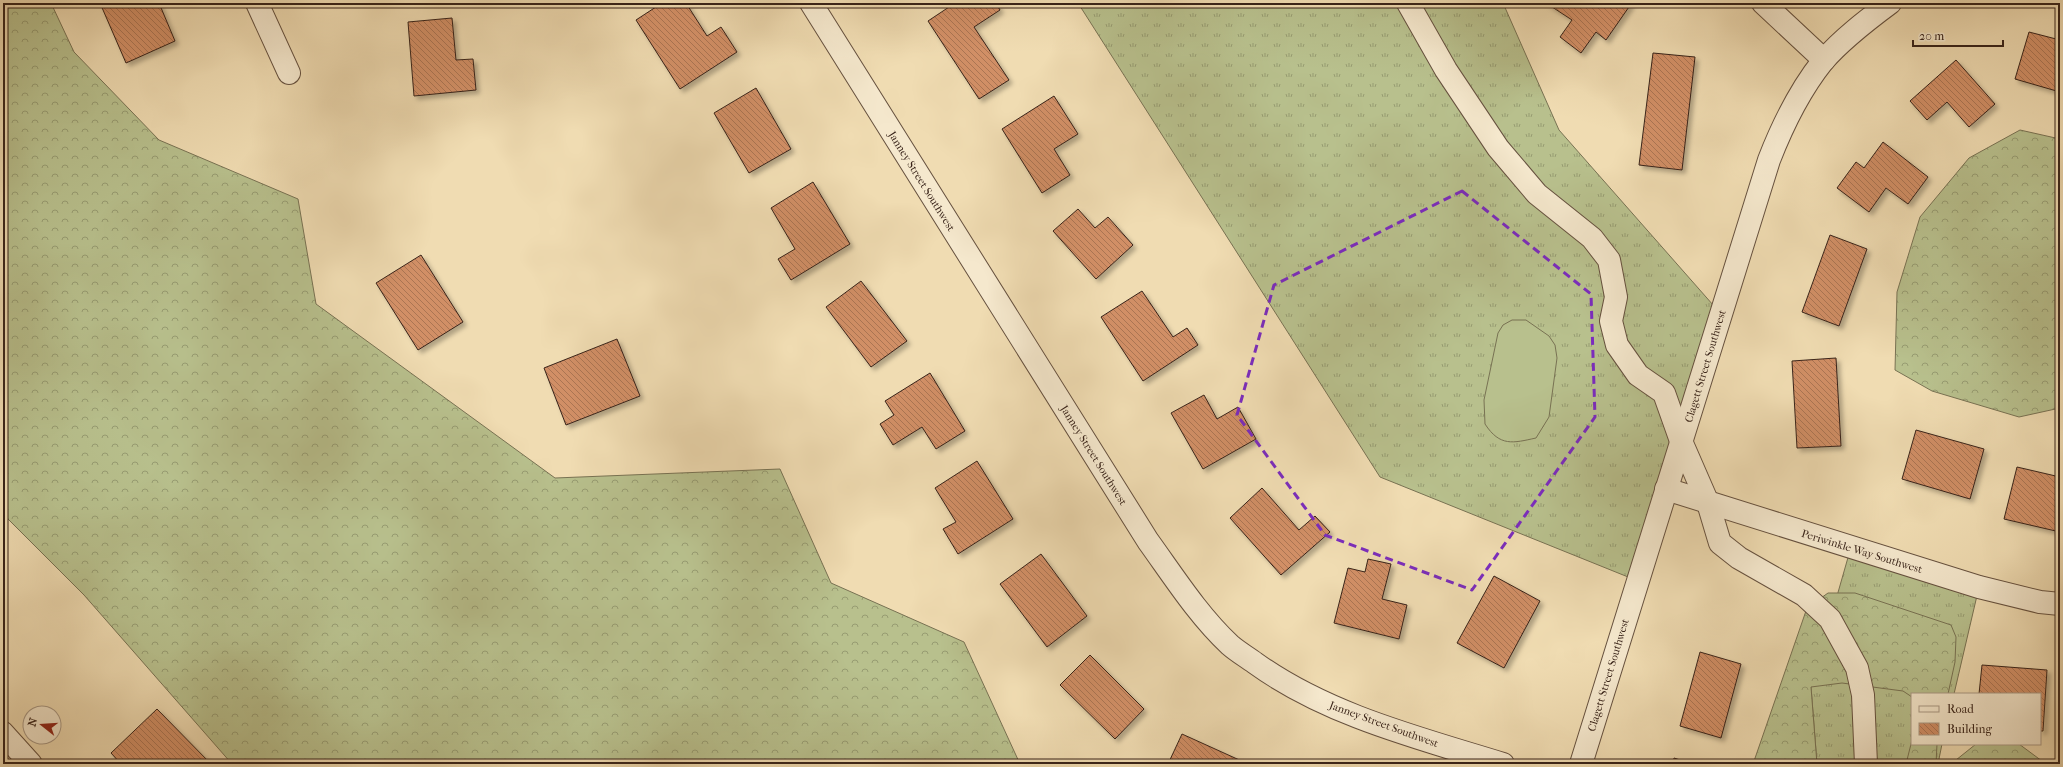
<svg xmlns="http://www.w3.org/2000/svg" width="2063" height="767" viewBox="0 0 2063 767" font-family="'IM FELL French Canon',serif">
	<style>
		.grass { fill: url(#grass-tufts); stroke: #787253 }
		.forest { fill: url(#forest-crowns); stroke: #787253 }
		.pitch { fill: #b8c08d; stroke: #787253 }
		.building { fill: url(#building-back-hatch); stroke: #382319; filter: url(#shadow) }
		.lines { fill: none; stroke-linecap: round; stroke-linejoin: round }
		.minor-casing { stroke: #66513f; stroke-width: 24 }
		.minor { stroke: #f5e8cd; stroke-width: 22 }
		.marked { fill: none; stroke: #7b2cbf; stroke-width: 3; stroke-dasharray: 8 5; stroke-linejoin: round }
		.labels { text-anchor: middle; stroke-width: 3; stroke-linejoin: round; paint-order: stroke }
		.street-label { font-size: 11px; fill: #382319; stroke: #f5e8cd }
	</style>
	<defs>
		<pattern id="grass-tufts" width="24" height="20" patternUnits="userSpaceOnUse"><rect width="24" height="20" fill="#b8c08d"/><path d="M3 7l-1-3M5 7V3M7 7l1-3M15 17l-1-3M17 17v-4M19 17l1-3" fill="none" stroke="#979c72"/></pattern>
		<pattern id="forest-crowns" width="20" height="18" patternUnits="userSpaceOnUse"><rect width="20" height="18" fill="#b8c08d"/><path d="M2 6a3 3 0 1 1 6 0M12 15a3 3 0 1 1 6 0" fill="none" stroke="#979c72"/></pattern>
		<pattern id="building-back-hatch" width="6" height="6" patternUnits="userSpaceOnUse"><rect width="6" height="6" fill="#d18f66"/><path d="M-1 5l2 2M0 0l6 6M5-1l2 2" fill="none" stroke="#ab7453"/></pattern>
		<filter id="shadow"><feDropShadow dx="3.5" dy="3.5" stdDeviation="2" flood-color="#0004"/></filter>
	</defs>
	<rect width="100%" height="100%" fill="#f0dcb2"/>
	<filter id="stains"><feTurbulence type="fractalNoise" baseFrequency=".005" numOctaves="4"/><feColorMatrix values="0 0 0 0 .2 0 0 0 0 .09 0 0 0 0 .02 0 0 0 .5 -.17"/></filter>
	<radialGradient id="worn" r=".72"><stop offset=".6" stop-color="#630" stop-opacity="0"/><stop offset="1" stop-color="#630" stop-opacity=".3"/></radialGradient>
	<g class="grass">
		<polygon points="1078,3 1503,3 1559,130 1721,314 1638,581 1380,477"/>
		<polygon points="1851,547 1979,587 1954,694 1912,694 1912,744 1942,744 1938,764 1817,764 1811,687"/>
	</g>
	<g class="forest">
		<polygon points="3,3 51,3 74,52 159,140 298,199 316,304 555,478 780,469 831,583 964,642 1020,764 232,764 84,595 8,519 3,506"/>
		<polygon points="2020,130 2060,139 2060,408 2019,417 1932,391 1895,370 1897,292 1920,217 1969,158"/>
		<polygon points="1828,593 1855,593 1951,625 1956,637 1955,662 1948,694 1912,694 1912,697 1903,691 1842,683 1811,687 1817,764 1753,764 1807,608"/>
		<polygon points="1912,740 1912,744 1937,744 1936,764 1906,764"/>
		<polygon points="1976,744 2019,744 2046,764 1951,764"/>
	</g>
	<path class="pitch" d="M1512,320h14l23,16 6,9 2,13 -8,59 -13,21c-23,5 -36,9 -51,-14l-1,-24 14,-67 5,-8z"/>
	<g class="building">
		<polygon points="100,3 159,3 175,41 126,63"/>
		<polygon points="662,3 686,3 707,36 721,27 737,52 680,89 636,20"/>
		<polygon points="955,3 996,3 1000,10 974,27 1009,80 979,99 928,21"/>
		<polygon points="1546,3 1630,3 1631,4 1606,40 1596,32 1581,53 1560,37 1572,20"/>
		<polygon points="452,18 456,60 473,59 476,90 414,96 408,22"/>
		<polygon points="2029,32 2060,40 2060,92 2015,79"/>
		<polygon points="1653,53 1695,57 1682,170 1639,165"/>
		<polygon points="1956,60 1995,104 1969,127 1947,102 1927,120 1910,101"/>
		<polygon points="756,88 791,149 749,173 714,113"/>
		<polygon points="1054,96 1078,134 1054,149 1070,175 1042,193 1002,129"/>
		<polygon points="1883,142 1928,177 1908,204 1886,188 1869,212 1837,188 1856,162 1864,168"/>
		<polygon points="813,182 850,244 791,280 778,259 795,249 771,208"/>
		<polygon points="1078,209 1095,228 1108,217 1133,245 1096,279 1053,231"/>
		<polygon points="1830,235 1867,249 1839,326 1802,312"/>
		<polygon points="421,255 463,322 418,350 376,283"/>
		<polygon points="861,281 907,341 871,367 826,307"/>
		<polygon points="1142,291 1173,337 1187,328 1198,345 1143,381 1101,317"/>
		<polygon points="617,339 640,396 566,425 544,368"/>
		<polygon points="1836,358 1841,446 1797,448 1792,361"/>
		<polygon points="930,373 965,431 936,449 922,427 893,445 880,424 894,415 885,401"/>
		<polygon points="1204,395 1217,419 1238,407 1256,439 1203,469 1171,413"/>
		<polygon points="1916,430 1984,449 1970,499 1902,479"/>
		<polygon points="977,461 1013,519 958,554 943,529 956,522 935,488"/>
		<polygon points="2017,467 2060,477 2060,532 2004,519"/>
		<polygon points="1262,488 1299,530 1315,516 1330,532 1281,575 1230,518"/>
		<polygon points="1041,554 1087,616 1047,647 1000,584"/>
		<polygon points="1368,559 1391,564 1382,599 1407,605 1399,639 1334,623 1348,568 1365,572"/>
		<polygon points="1494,576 1540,601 1504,668 1457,643"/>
		<polygon points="1700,652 1741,664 1721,738 1680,726"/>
		<polygon points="1090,655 1144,709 1115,739 1060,685"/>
		<polygon points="1982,665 2047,670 2043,731 2040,731 2040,694 1979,694"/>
		<polygon points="157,709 211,764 121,764 111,753"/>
		<polygon points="1182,734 1246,763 1245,764 1168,764"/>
		<polygon points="1674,758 1693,764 1673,764"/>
	</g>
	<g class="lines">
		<defs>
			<g id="minor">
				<polyline points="257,3 289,73"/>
				<path d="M811,3l337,538c26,36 50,74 82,104 8,7 17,12 25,18 72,52 164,75 248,101"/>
				<polyline points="1408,3 1446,70 1498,148 1537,194 1592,238 1609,260 1616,297 1611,321 1617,345 1638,375 1664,393 1681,441 1708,503 1720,543 1739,558 1804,595 1830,619 1857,668 1863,695 1866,764"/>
				<polyline points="1763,3 1824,60"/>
				<polyline points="1666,489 1979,587 2040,602 2060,604"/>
				<polyline points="3,733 31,764"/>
				<path d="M1581,764l188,-604c14,-36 30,-69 54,-99 19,-22 44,-41 67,-58"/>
			</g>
		</defs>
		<use href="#minor" class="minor-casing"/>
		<use href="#minor" class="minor"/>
	</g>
	<path class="marked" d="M1462,191l129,103 4,123 -123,173 -147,-55 -88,-120 37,-130z"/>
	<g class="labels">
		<g class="street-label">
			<text transform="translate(922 181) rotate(58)" y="4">Janney Street Southwest</text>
			<text transform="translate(1705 366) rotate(-73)" y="4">Clagett Street Southwest</text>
			<text transform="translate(1094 455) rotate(58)" y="4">Janney Street Southwest</text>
			<text transform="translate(1862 551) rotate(17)" y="4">Periwinkle Way Southwest</text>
			<text transform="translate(1608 675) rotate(-73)" y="4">Clagett Street Southwest</text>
			<text transform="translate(1384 724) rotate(20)" y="4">Janney Street Southwest</text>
		</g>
	</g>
	<rect width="2063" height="767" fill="none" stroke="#f0dcb2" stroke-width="16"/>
	<rect x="4" y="4" width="2055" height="759" fill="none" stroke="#382319" stroke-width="2"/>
	<rect x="8" y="8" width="2047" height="751" fill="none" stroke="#382319"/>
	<rect x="1911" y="693" width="130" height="52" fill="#f5e8cd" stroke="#a99985"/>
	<rect x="1919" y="706" width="20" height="6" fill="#f5e8cd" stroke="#a99985"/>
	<text x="1947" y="713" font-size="12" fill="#382319">Road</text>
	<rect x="1919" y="723" width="20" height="12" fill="url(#building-back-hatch)" stroke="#a99985"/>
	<text x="1947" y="733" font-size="12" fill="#382319">Building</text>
	<g transform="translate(42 725) rotate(287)"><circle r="19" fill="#f5e8cd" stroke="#a99985"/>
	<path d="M0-3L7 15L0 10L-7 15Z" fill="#8f2418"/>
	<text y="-6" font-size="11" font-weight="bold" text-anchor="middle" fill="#382319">N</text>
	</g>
	<path d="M1913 40v6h90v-6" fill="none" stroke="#382319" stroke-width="2"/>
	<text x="1919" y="40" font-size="12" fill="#382319" stroke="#f5e8cd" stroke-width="3" paint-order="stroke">20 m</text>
	<rect width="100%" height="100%" filter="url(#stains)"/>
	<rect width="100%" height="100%" fill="url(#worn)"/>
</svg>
